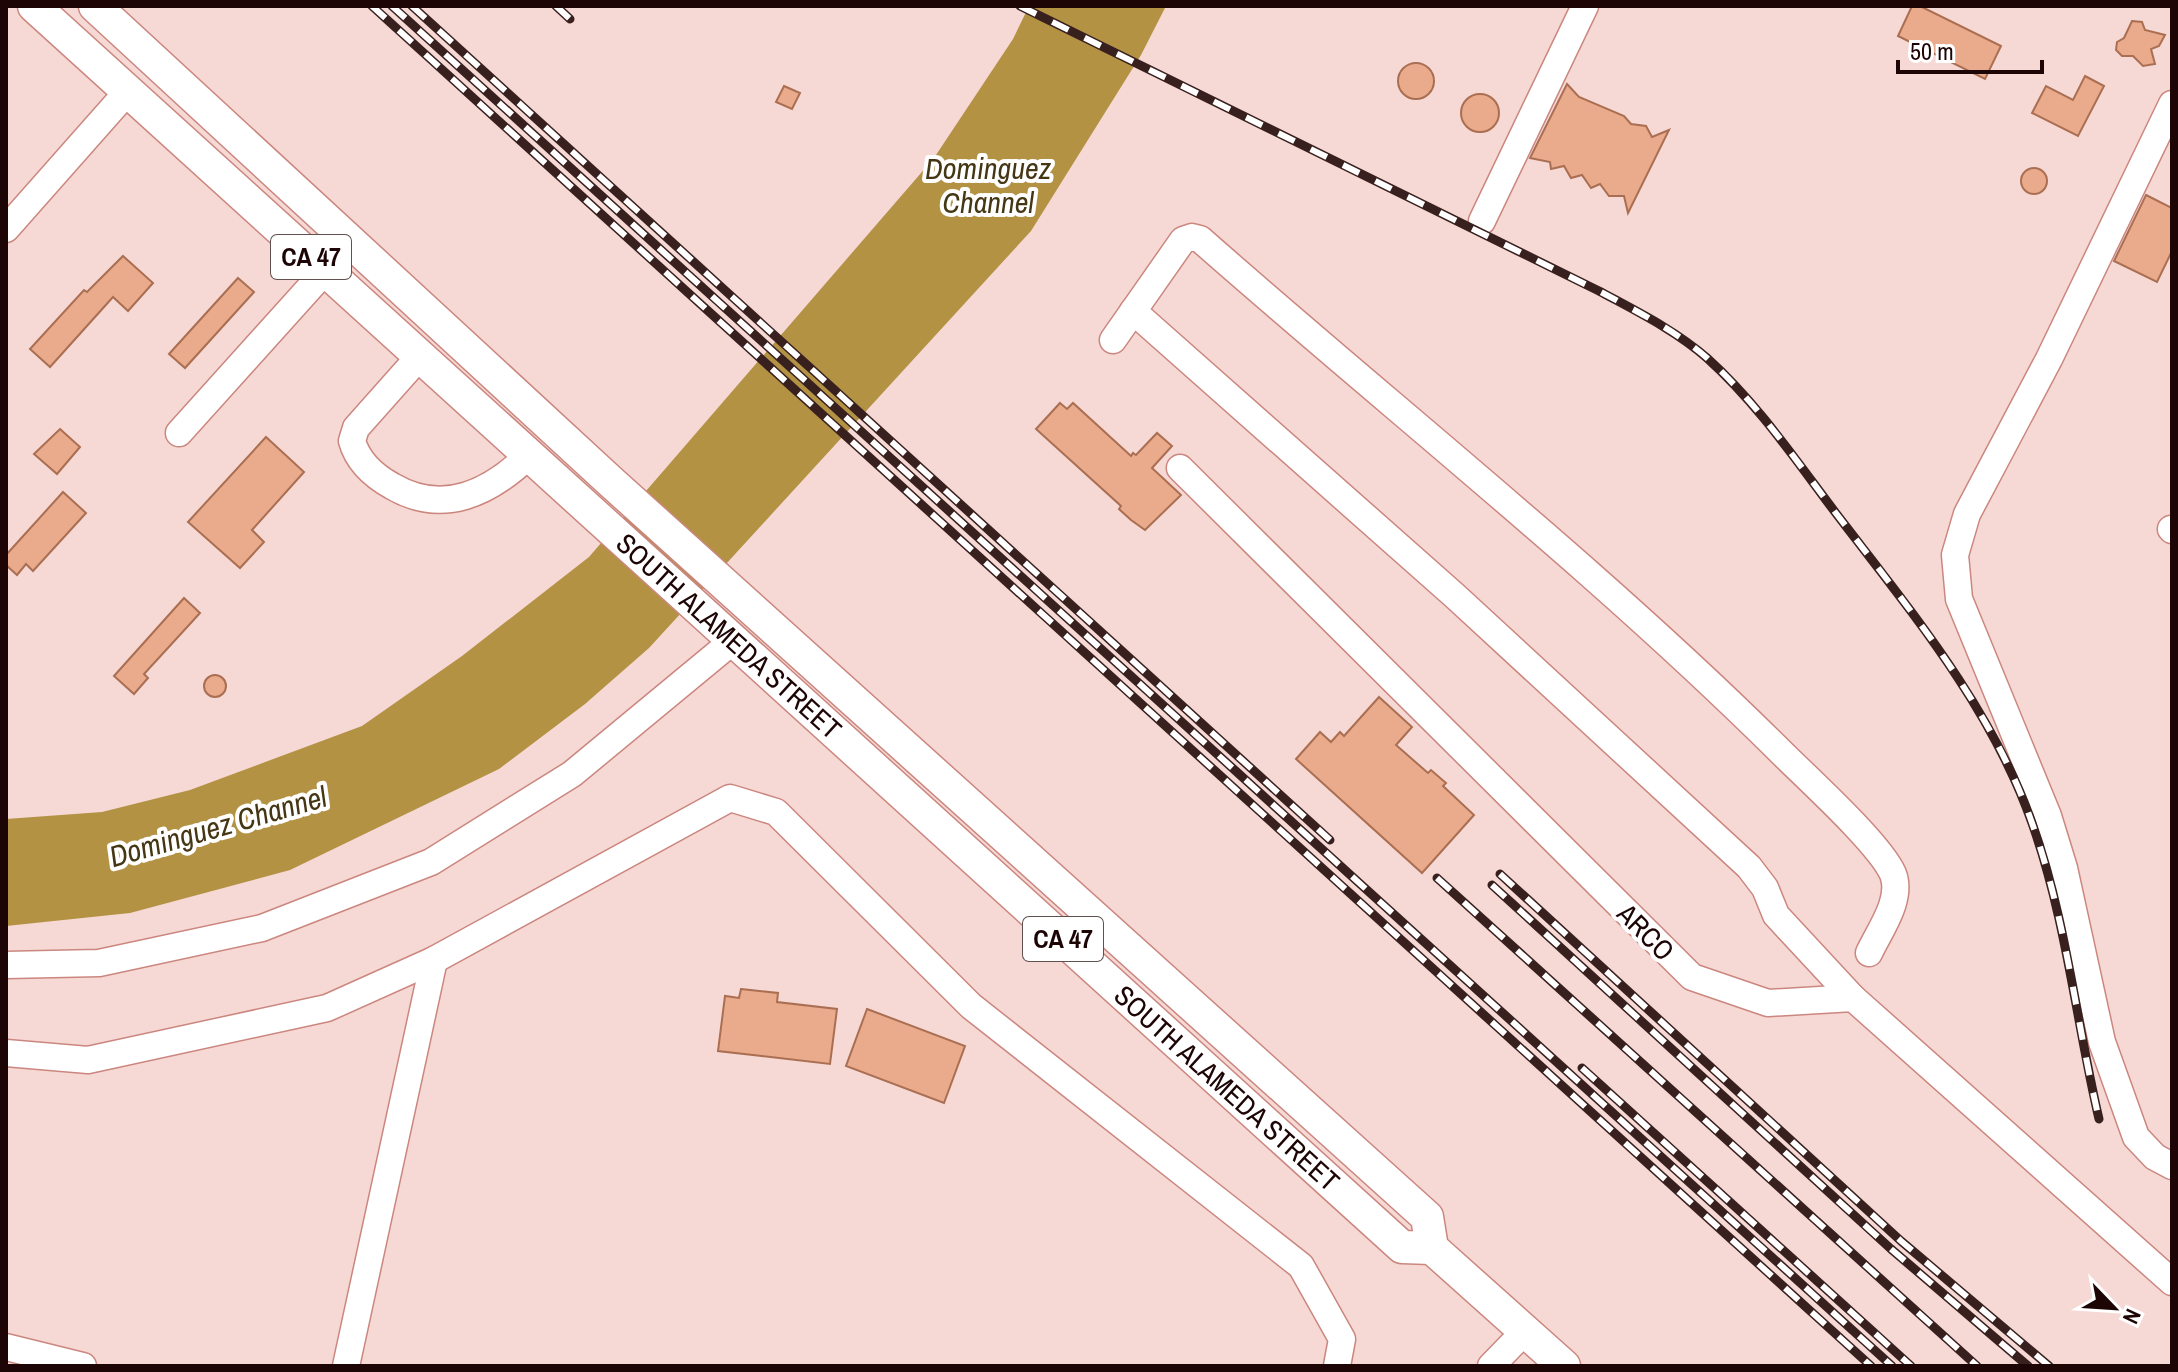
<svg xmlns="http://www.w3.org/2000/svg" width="2178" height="1372" viewBox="0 0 2178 1372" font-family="'Archivo Narrow',sans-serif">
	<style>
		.water { fill: #b39244 }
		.building { fill: #eaaa8c; stroke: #aa6f52; stroke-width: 2 }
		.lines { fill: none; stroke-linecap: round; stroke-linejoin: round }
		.minor-casing { stroke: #cb877f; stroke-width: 29 }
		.major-casing { stroke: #cb877f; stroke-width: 35 }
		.minor { stroke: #fff; stroke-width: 26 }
		.major { stroke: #fff; stroke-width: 32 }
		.rail-casing { stroke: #38201e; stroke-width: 9 }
		.rail { stroke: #fff; stroke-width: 6; stroke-dasharray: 18; stroke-linecap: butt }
		.labels { text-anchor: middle; stroke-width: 8; stroke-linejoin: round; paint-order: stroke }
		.shield { fill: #fff; stroke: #60504f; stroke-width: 2 }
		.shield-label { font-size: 26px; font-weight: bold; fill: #1c0504 }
		.street-label { font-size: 28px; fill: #1c0504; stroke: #fff }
		.water-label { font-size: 30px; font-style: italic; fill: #453614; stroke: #fff }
	</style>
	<rect width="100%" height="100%" fill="#f6d8d4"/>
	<polygon class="water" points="1029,6 1166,6 1141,55 1031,231 649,648 585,704 499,769 290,870 130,913 6,926 6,819 102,812 190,790 362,726 462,656 589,557 934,158 1013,39"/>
	<g class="building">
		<polygon points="1912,6 1920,6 2001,46 1985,79 1898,36"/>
		<polygon points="2132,21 2142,22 2145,30 2165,35 2159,46 2151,49 2155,64 2143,66 2133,56 2122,56 2116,50 2117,42 2124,38"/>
		<circle cx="1416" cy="81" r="18"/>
		<polygon points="2085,76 2104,86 2078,136 2032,113 2046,86 2073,100"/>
		<polygon points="1567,84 1579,97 1624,116 1631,124 1646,126 1652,137 1669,130 1628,213 1624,196 1609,196 1600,184 1591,188 1582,175 1571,178 1564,166 1551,169 1550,162 1530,158"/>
		<polygon points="784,86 800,93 792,109 776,102"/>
		<circle cx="1480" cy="113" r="19"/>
		<circle cx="2034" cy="181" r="13"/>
		<polygon points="2146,195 2172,208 2172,251 2157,282 2114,261"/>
		<polygon points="123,256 153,283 128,311 113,297 50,367 30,349 84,290 87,292"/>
		<polygon points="238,278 254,292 185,368 169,354"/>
		<polygon points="1060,403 1067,409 1073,403 1131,456 1133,453 1136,455 1157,433 1172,446 1152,468 1181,495 1145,530 1131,520 1119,509 1121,506 1036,429"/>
		<polygon points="60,429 80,447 57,474 34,454"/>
		<polygon points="266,437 304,472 252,530 264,542 240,568 188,522"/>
		<polygon points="63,492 86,513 33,571 26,564 17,575 6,565 6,555"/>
		<polygon points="184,598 200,613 144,674 148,678 134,694 114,676"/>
		<circle cx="215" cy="686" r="11"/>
		<polygon points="1379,697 1412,727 1396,745 1428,773 1431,770 1446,783 1443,786 1474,815 1422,873 1296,759 1320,732 1331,742 1340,732 1344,736"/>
		<polygon points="741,989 778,993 777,1002 837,1009 830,1064 718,1051 725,996 739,998"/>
		<polygon points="867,1009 965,1046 944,1103 846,1066"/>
	</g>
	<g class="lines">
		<defs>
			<g id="minor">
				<polyline points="2172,104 2049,359 1967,514 1955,555 1959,599 2048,816 2064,868 2102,1042 2136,1137 2155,1157 2172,1166"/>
				<polyline points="1482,221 1585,6"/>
				<polyline points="6,229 128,91"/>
				<polyline points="1133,311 1455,596 1749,867 1765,888 1776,915 1853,998"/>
				<path d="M1113,340l70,-100 9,-3 8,2c194,171 399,332 582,514 26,26 98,91 111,121 10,26 -14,57 -24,79"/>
				<path d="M420,356l-64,72 -4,13c6,21 22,35 40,45 51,30 98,7 137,-31"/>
				<polyline points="179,433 351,242"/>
				<polyline points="1180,468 1692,977 1768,1003 1853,998 2172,1282"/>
				<polyline points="2171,529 2172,530"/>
				<polyline points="6,965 99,963 262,928 431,862 572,774 734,640"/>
				<polyline points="6,1053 88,1060 327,1008 434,960 730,798 776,812 971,1006 1301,1266 1342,1339 1337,1366"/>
				<polyline points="6,1347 83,1366"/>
				<polyline points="346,1366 434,960"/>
				<polyline points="1491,1366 1525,1331"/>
			</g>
			<g id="major">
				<polyline points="34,6 1402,1247 1432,1248"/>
				<polyline points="95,6 610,481 1427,1217 1432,1248 1564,1366"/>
			</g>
		</defs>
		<use href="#minor" class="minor-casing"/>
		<use href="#major" class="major-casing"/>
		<use href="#minor" class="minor"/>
		<use href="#major" class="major"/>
		<defs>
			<g id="rail">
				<polyline points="372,6 1871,1366"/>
				<polyline points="392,6 1892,1366"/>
				<polyline points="412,6 1330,840"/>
				<polyline points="556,6 570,19"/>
				<path d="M1020,6l579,285c37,20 76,39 108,67 50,45 88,101 128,154 74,97 156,194 197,311 34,95 44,198 67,296"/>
				<polyline points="1500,874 1901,1241 2049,1366"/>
				<polyline points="1437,878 1977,1366"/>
				<polyline points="1492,885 1891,1249 2028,1366"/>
				<polyline points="1582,1068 1911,1366"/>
			</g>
		</defs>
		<use href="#rail" class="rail-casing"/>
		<use href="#rail" class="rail"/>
	</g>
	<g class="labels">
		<g class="shield">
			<rect x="271" y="235" width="80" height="44" rx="6"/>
			<rect x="1023" y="917" width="80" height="44" rx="6"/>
		</g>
		<g class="shield-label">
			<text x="311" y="266">CA 47</text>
			<text x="1063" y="948">CA 47</text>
		</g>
		<g class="street-label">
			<text transform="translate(729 636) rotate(42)" y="10">SOUTH ALAMEDA STREET</text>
			<text transform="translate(1646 932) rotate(45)" y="10">ARCO</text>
			<text transform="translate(1227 1088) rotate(42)" y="10">SOUTH ALAMEDA STREET</text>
		</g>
		<g class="water-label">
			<text x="988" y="179">Dominguez<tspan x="988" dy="34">Channel</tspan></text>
			<text transform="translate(218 827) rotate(-16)" y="10">Dominguez Channel</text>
		</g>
	</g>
	<rect width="2178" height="1372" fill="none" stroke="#1c0504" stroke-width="16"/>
	<g transform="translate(2114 1308) rotate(115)" stroke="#ffffff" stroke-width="6" paint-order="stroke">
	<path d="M0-6L14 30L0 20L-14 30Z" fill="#1c0504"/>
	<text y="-12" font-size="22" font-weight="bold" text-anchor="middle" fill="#1c0504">N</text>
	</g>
	<path d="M1898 60v12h144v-12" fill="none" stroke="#1c0504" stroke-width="4"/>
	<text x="1910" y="60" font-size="24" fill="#1c0504" stroke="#ffffff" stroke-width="6" paint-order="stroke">50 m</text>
</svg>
